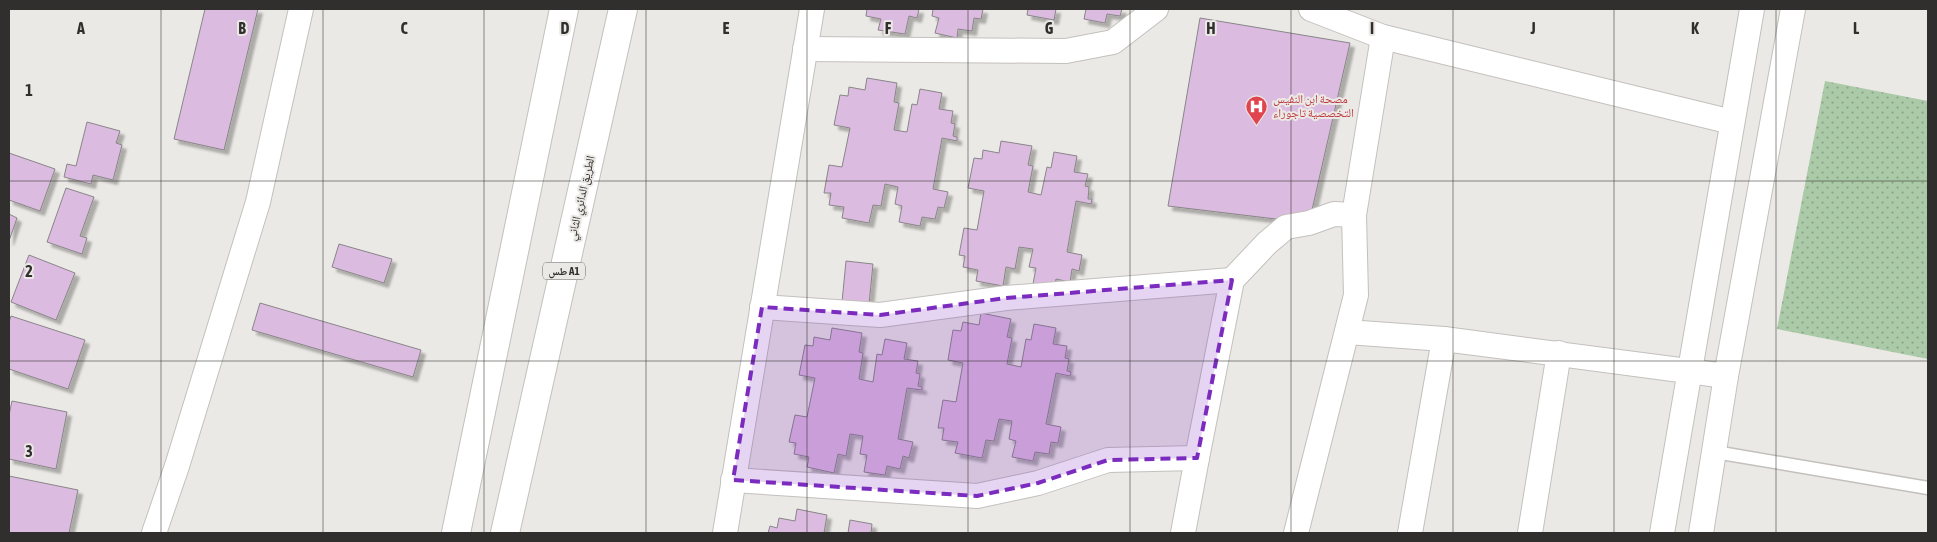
<svg xmlns="http://www.w3.org/2000/svg" width="1937" height="542" viewBox="0 0 1937 542" font-family="'Asap Condensed','Noto Naskh Arabic',sans-serif">
	<style>
		.park { fill: url(#park-dots) }
		.building { fill: #dcbbe0; stroke: #888588; filter: url(#shadow) }
		.lines { fill: none; stroke-linecap: round; stroke-linejoin: round }
		.lane-casing { stroke: #c3c0bd; stroke-width: 15 }
		.street-casing { stroke: #c3c0bd; stroke-width: 26 }
		.highway-casing { stroke: #c3c0bd; stroke-width: 30 }
		.lane { stroke: #fff; stroke-width: 12 }
		.street { stroke: #fff; stroke-width: 24 }
		.highway { stroke: #fff; stroke-width: 28 }
		.marked { fill: #7b2cbf; fill-opacity: 0.2; stroke: #7b2cbf; stroke-width: 4; stroke-dasharray: 10 6; stroke-linejoin: round }
		.grid { fill: none; stroke: #302f2e; stroke-width: 1; stroke-opacity: 0.55 }
		.labels { text-anchor: middle; stroke-width: 4; stroke-linejoin: round; paint-order: stroke }
		.shield { fill: #ebe9e5; stroke: #686765; stroke-width: 1 }
		.shield-label { font-size: 11px; font-weight: bold; fill: #302f2e }
		.health-label { font-size: 12px; fill: #be3a42; stroke: #ebe9e5; text-anchor: start }
		.street-label { font-size: 12px; fill: #302f2e; stroke: #ebe9e5 }
		.grid-label { font-size: 16px; text-anchor: middle; font-weight: bold; fill: #302f2e; stroke: #ebe9e5; stroke-width: 4; stroke-linejoin: round; paint-order: stroke }
	</style>
	<defs>
		<pattern id="park-dots" width="8" height="8" patternUnits="userSpaceOnUse" patternTransform="scale(1.25)"><rect width="8" height="8" fill="#abcaa8"/><path d="M2 2h.1M6 6h.1" fill="none" stroke="#8ca489" stroke-width="1.8" stroke-linecap="round"/></pattern>
		<filter id="shadow"><feDropShadow dx="4.5" dy="4.5" stdDeviation="1" flood-color="#0004"/></filter>
	</defs>
	<rect width="100%" height="100%" fill="#ebe9e5"/>
	<polygon class="park" points="1825,81 1928,101 1928,359 1777,329"/>
	<g class="building">
		<polygon points="205,9 258,9 224,150 174,139"/>
		<polygon points="867,9 919,9 917,18 909,16 905,34 878,30 881,19 866,16"/>
		<polygon points="933,9 983,9 981,19 974,18 972,31 958,29 957,38 935,33 939,18 932,16"/>
		<polygon points="1028,9 1056,9 1054,20 1027,15"/>
		<polygon points="1086,9 1122,9 1120,16 1107,14 1105,23 1084,19"/>
		<polygon points="1200,18 1350,43 1309,223 1168,206"/>
		<polygon points="867,78 897,83 894,102 899,103 894,130 907,132 912,104 917,105 920,89 942,93 939,109 953,111 951,123 955,124 953,136 957,137 957,141 942,138 933,189 948,192 944,208 938,207 935,219 922,217 920,226 899,222 902,206 895,204 898,187 885,184 881,206 873,205 869,223 842,218 844,207 829,205 831,193 824,193 829,165 842,167 850,128 834,125 840,95 848,96 849,87 865,90"/>
		<polygon points="87,122 120,131 116,143 122,145 113,180 93,175 91,184 64,177 67,164 76,166"/>
		<polygon points="1001,141 1032,146 1028,165 1033,166 1028,192 1041,195 1047,167 1051,168 1054,152 1077,156 1074,172 1088,174 1085,186 1089,187 1088,199 1092,199 1091,204 1076,201 1067,252 1082,255 1079,271 1072,269 1070,282 1056,279 1054,288 1033,284 1036,268 1029,267 1033,249 1019,247 1015,269 1006,267 1003,286 976,281 978,270 963,267 965,256 959,255 964,228 977,230 984,191 968,188 974,158 982,159 983,150 999,153"/>
		<polygon points="9,153 55,169 40,211 9,200"/>
		<polygon points="66,188 94,197 80,236 87,238 82,254 47,242"/>
		<polygon points="9,214 17,218 9,241"/>
		<polygon points="339,244 392,259 384,283 332,267"/>
		<polygon points="29,255 75,273 56,320 11,302"/>
		<polygon points="846,261 873,264 869,304 842,302"/>
		<polygon points="260,303 421,350 413,377 252,330"/>
		<polygon points="981,313 1011,319 1007,337 1012,338 1007,364 1021,367 1026,339 1031,340 1034,324 1056,328 1053,344 1067,346 1065,358 1069,359 1067,371 1071,372 1070,376 1056,373 1046,424 1061,427 1058,443 1051,442 1049,454 1035,452 1033,461 1012,457 1016,441 1009,439 1012,421 999,419 994,441 986,440 982,458 955,453 958,442 942,440 944,428 938,428 943,400 956,402 963,363 948,360 953,330 961,331 963,322 979,325"/>
		<polygon points="11,316 85,340 68,389 9,369 9,322"/>
		<polygon points="832,328 862,333 859,352 863,353 859,379 873,382 877,354 882,355 885,339 907,343 904,359 918,361 916,373 920,374 918,386 922,387 922,390 907,388 898,439 913,442 909,458 903,456 900,469 887,466 885,475 864,472 867,455 860,454 863,436 850,434 846,456 838,454 834,473 807,467 809,457 794,454 796,443 789,442 795,415 807,417 815,378 799,375 805,345 813,346 814,337 830,340"/>
		<polygon points="12,401 67,412 56,469 9,459 9,415"/>
		<polygon points="9,476 78,490 69,533 9,533"/>
		<polygon points="797,509 827,515 824,533 768,533 770,526 777,528 779,518 795,521"/>
		<polygon points="850,520 872,524 871,533 848,533"/>
	</g>
	<g class="lines">
		<defs>
			<polyline id="lane" points="1715,452 1928,488"/>
			<g id="street">
				<polyline points="1311,9 1383,37 1732,122"/>
				<polyline points="805,49 1066,51 1113,42 1156,9"/>
				<polyline points="762,307 880,315 1006,298 1232,280"/>
				<polyline points="1347,332 1444,339 1726,376"/>
				<polyline points="733,480 977,496 1038,483 1108,460 1197,458 1232,280 1267,243 1286,227 1309,223 1334,214 1354,215"/>
				<polyline points="154,533 177,466 258,202 301,9"/>
				<polyline points="725,533 812,9"/>
				<polyline points="1183,533 1197,458"/>
				<polyline points="1296,533 1356,295 1354,215 1383,37"/>
				<polyline points="1410,533 1444,339"/>
				<polyline points="1530,533 1559,353"/>
				<polyline points="1662,533 1752,9"/>
				<polyline points="1701,533 1726,376 1793,9"/>
			</g>
			<g id="highway">
				<polyline points="456,533 564,9"/>
				<polyline points="505,533 623,9"/>
			</g>
		</defs>
		<use href="#lane" class="lane-casing"/>
		<use href="#street" class="street-casing"/>
		<use href="#highway" class="highway-casing"/>
		<use href="#lane" class="lane"/>
		<use href="#street" class="street"/>
		<use href="#highway" class="highway"/>
	</g>
	<path class="marked" d="M1232,280l-35,178 -89,2 -70,23 -61,13 -244,-16 29,-173 118,8 126,-17z"/>
	<path class="grid" d="M161,9v524M323,9v524M484,9v524M646,9v524M807,9v524M968,9v524M1130,9v524M1291,9v524M1453,9v524M1614,9v524M1776,9v524M9,181h1919M9,361h1919"/>
	<defs>
		<symbol id="hospital-pin" viewBox="-11 -11 22 30"><path d="M0 17L-7.5 6A9.5 9.5 0 1 1 7.5 6Z" fill="#e0444e" stroke="#ebe9e5"/><path d="M-5-5h3v3.5h4V-5h3V5h-3V1.5h-4V5h-3Z" fill="#fff"/></symbol>
	</defs>
	<g fill-rule="evenodd">
		<use href="#hospital-pin" x="1244" y="94" width="25" height="34"/>
	</g>
	<g class="labels">
		<rect class="shield" x="543" y="262.5" width="42" height="17" rx="4"/>
		<g class="shield-label">
			<text x="564" y="275">طس A1</text>
		</g>
		<g class="health-label">
			<text x="1273" y="103">مصحة ابن النفيس<tspan x="1273" dy="14">التخصصية تاجوراء</tspan></text>
		</g>
		<g class="street-label">
			<text transform="translate(581 198) rotate(-77)" y="4">الطريق الدائري الثاني</text>
		</g>
	</g>
	<g class="grid-label">
		<text x="81" y="34">A</text>
		<text x="242" y="34">B</text>
		<text x="404" y="34">C</text>
		<text x="565" y="34">D</text>
		<text x="726" y="34">E</text>
		<text x="888" y="34">F</text>
		<text x="1049" y="34">G</text>
		<text x="1211" y="34">H</text>
		<text x="1372" y="34">I</text>
		<text x="1533" y="34">J</text>
		<text x="1695" y="34">K</text>
		<text x="1856" y="34">L</text>
		<text x="29" y="96">1</text>
		<text x="29" y="277">2</text>
		<text x="29" y="457">3</text>
	</g>
	<rect width="1937" height="542" fill="none" stroke="#302f2e" stroke-width="20"/>
</svg>
